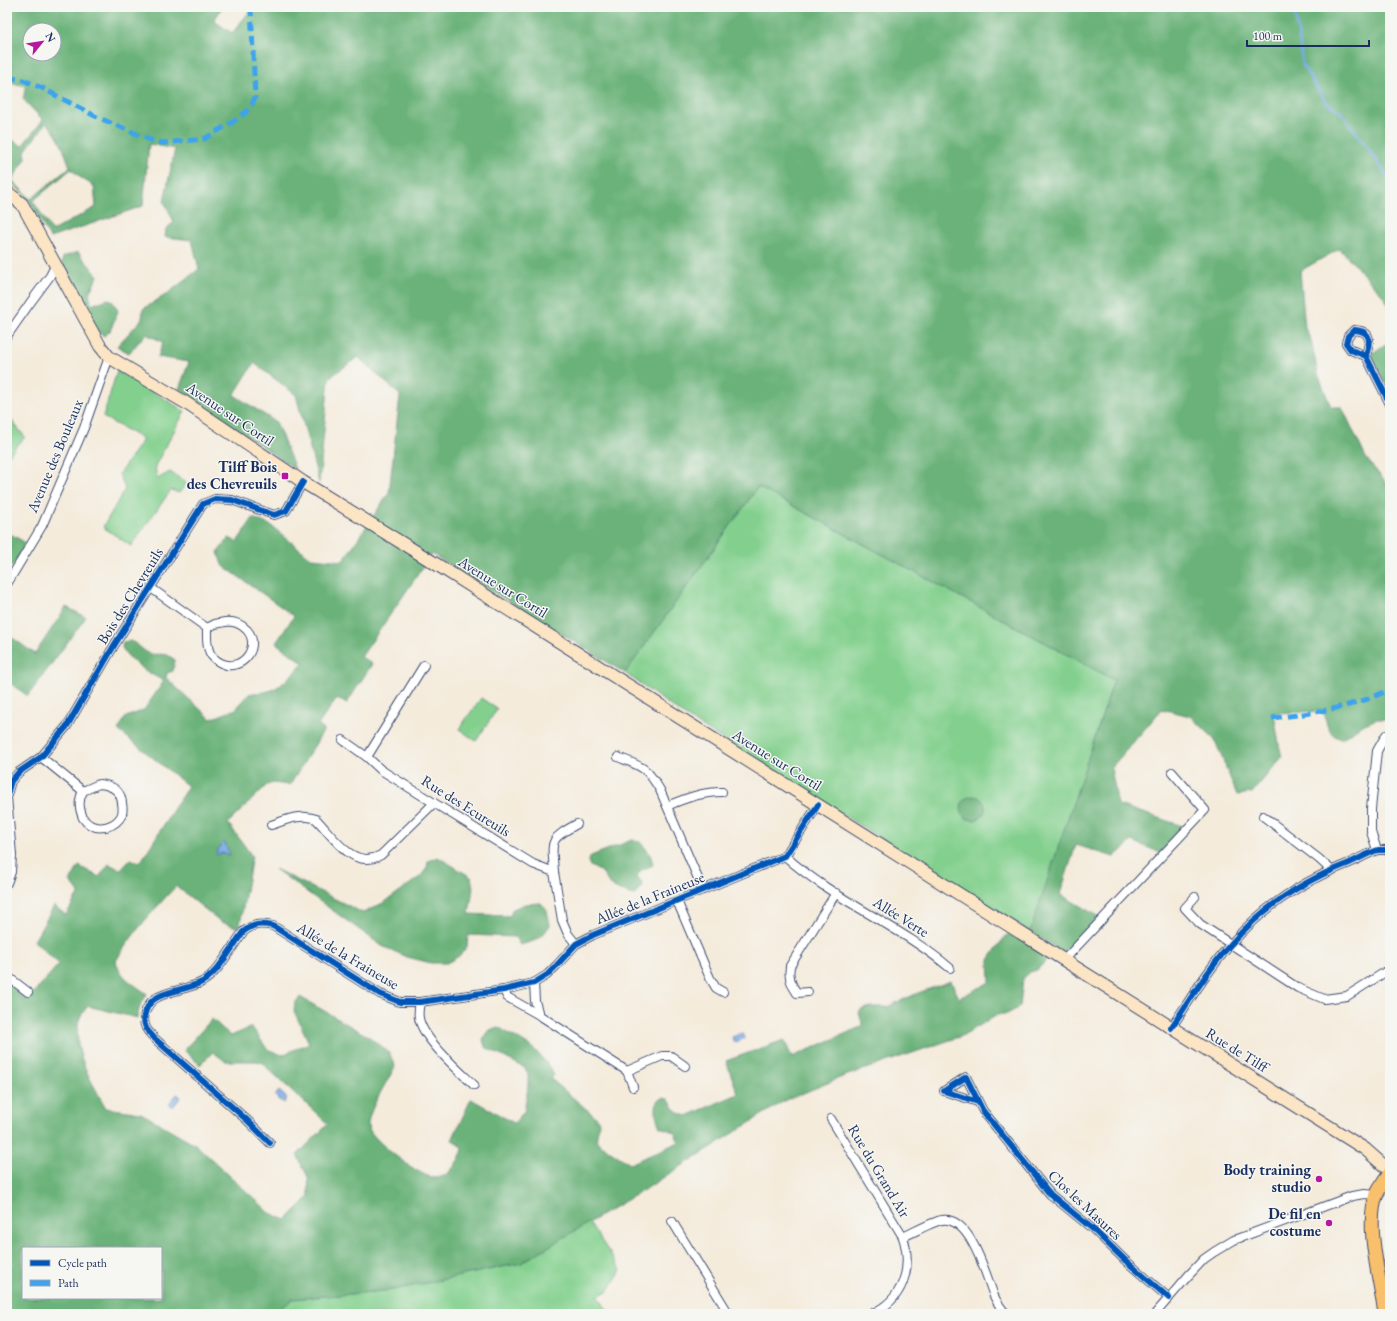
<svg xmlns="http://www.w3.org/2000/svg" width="1397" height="1321" viewBox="0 0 1397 1321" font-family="'EB Garamond',serif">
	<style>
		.green { fill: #83d08e; stroke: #4f8076; fill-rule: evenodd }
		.forest { fill: #6ab279; stroke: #42706c; fill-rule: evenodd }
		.water { fill: #7aabe5; stroke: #4a6da2 }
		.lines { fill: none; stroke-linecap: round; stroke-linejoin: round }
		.stream { stroke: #7aabe5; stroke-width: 2.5 }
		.minor-casing { stroke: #3c4b71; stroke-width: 10 }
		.secondary-casing { stroke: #3c4b71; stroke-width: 14 }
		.primary-casing { stroke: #3c4b71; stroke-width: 15 }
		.minor { stroke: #fff; stroke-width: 8 }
		.secondary { stroke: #fce5c4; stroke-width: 12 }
		.primary { stroke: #f8bf6c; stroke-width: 13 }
		.quiet { stroke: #3da3ed; stroke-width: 5; stroke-dasharray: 10 5; stroke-linecap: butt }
		.cycleway-casing { stroke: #f6f6f2; stroke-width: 8 }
		.cycleway { stroke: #0057b8; stroke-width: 6 }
		.poi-dot { fill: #b5179e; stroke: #f6f6f2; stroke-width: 1.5 }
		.labels { text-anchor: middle; stroke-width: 3; stroke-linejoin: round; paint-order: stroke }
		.street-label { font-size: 15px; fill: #1b2f5e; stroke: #f6f6f2 }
		.poi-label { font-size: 15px; font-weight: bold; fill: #1b2f5e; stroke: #f6f6f2; text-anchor: end }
	</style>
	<rect width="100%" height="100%" fill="#f6f6f2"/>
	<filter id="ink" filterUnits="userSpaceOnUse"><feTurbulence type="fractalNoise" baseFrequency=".025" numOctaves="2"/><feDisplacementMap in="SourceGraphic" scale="8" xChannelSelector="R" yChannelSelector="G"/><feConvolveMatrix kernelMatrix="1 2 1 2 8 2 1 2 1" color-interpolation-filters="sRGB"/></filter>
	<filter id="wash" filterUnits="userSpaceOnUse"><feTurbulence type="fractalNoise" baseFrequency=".012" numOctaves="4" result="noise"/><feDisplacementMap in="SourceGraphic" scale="16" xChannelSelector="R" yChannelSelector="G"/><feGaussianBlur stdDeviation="0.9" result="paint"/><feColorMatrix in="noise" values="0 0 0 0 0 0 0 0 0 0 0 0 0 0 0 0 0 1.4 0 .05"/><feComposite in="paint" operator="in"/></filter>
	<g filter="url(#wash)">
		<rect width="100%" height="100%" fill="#f4ebdb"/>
		<g class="green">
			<polygon points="117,371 185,411 155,466 157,479 170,472 187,483 179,493 171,490 131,546 103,527 125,489 119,474 143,439 103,417"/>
			<polygon points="7,415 25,437 7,457"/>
			<path d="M758,487l356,193 -57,177 -27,75 -348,-218 -57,-41zM985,810l-3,6 -7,4 -8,-1z"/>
			<polygon points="481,698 497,709 476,741 459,729"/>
			<polygon points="589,1222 621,1270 609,1290 598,1296 610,1314 273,1314 293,1299 393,1290 521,1263"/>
		</g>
		<g class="forest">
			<path d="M7,7h215l-8,14 18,12 21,-26h1137v300l-6,-10 -40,-44 -5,-4 -39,22 5,57 6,12 7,34 13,33h11l24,51 24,30v231h-13l-15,6 -21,14c-15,-6 -14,-15 -17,-28l-50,2 5,32 3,12 -30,36 -15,2 -23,-57 -24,-22 -28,-7 -51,59 7,37 65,21 -22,27 -29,-12 -18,16 -38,-12 -16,49 39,23 -36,36 -33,-21 84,-252 -356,-193 -133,186 -193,-119 -71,103 11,7 -25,39 -11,-4 -18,26 6,5 -34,55 -17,-2 -6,2 -39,38 24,33 -12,69 -4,2 -15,-5 -45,-36c-22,24 -44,47 -60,75 4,17 18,23 31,33l-7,12 -3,12 -49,-12c-4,5 -9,11 -10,18 -4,32 14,58 28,84l35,5 54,31 75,69 16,7 23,-23 -1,-20 -11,-22 31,-31 -66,-61 -6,-2h-31l-12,-9 -13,13 -16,-15 28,-31 19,17 21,-9 15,22 15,6 27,-12 -15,-32 1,-8 5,-6 71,41 18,15 5,9 1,5c-7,13 -28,45 -27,59 2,13 55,54 69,52 14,-2 21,-17 26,-28l-5,-7 -6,-3 19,-41 43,24 10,-11 4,-25v-13l-3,-6 -40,-21 -2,-8 7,-9 8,-3 35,21 12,13 9,13 -3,5 47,40c3,8 -3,15 -1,23l33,22 49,-22 -5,-10 -14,-5c-4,-9 -5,-16 -3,-26l6,-3 5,1 9,13 10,4 51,-22 -12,-33 58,-21 8,17 71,-31 -4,-13 2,-3 9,-3h17l31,-14 33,-12 8,17 31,-16 -1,-22 11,-17 10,-11 40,22 -5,8 -8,8 -7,2 -7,7 -3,28 -13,7h-8l-37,22 -120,41 -58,24 -137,87 -126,75 -128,27 -100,9 -20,15h-266v-326l3,-4 22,11 27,-31 -25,-23 20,-35 12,9 13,-22 -9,-12 9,-15 20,11 10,-13 12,6 10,-11 9,4 48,-77 -70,-56 8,-13 18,-7 20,-29c-14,-7 -36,-20 -42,-34l1,-5c11,-4 16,6 25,11 10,4 15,-3 27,7l-2,11 -6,2 -1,5 45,41 25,-10 13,-15c6,-2 11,-1 16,-2 16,-3 27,-18 38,-29l-27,-20 18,-27 -72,-51 -4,-13 11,-14 8,4 16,-24 17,7 41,33 32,3 46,-68 11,-98 -42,-38 -29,21 -10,105 -23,-88 -42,-32 -20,32 42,27 19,47 -116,-80 10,-27 -31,-5 5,-15 -17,-8 -17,19 -12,-7 25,-27 1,-10 24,-15 32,-25 -7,-29 -27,-3 1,-8 8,-7 -10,-21 11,-52 -26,-5 -6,62 -93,32c-14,-25 -20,-41 -43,-59v-42l15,9 21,-26 -20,-21 3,-13 -19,-4v-27l4,-3 -4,-5zM30,30h24v24h-24zM46,123c12,9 19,30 24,44l-39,32 -19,-19 14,-22 -1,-7zM71,169l10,9 13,8 2,21 -44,24 -19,-30zM23,1248h138v50h-138z"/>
			<polygon points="78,252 98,276 89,293 91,305 108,299 113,302 118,311 110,331 104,336 98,332 62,263 63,257"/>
			<polygon points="1390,341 1390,393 1371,354"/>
			<polygon points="7,532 26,543 12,567 7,563"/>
			<polygon points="66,607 86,617 28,696 7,681 7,634 35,654"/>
			<circle cx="973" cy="808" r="12"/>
			<path d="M632,840l7,1c7,8 13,13 14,24l-12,5 -4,6 5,7 -1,5 -6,7 -7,-1 -18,-9 -8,-13 -12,-6 -2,-5 3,-5z"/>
			<path d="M438,857l33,20 2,11 -4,26 41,2 3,-7 12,-5 16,-1 6,7 3,15c-10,15 -12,15 -30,20l-5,-8 -47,-2 -1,12 -8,9 -12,7h-16l-24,-6 -25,-11 -107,-77 88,44 22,-11 36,-26 6,-8 1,-7z"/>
		</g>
		<g class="water">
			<polygon points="223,842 225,843 230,855 222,853 217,855 216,853"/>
			<polygon points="743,1033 745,1038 734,1043 732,1037"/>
			<polygon points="279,1091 287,1098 284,1103 275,1096"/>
			<polygon points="177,1094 181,1097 173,1107 169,1104"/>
		</g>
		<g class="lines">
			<polyline class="stream" points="1294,7 1303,66 1326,102 1341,112 1367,147 1390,180"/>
		</g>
	</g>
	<g filter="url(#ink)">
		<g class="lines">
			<defs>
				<g id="minor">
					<polyline points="7,336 30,303 50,276 56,264"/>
					<path d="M1366,356l-15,-6 -5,-7 2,-7 6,-6c19,1 16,12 12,26l24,48"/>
					<polyline points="7,584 42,526 84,428 109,357"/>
					<polyline points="151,588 207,628"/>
					<path d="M225,622c9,-1 15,1 22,8 15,17 -6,43 -26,33 -4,-2 -9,-6 -11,-10 -4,-8 -3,-17 -3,-25l8,-4z"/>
					<polyline points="343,740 367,757 381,770 434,803 533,864 554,872 562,920 568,934 576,944"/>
					<polyline points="41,757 83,791"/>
					<polyline points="367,757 424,665"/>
					<path d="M618,757c24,10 28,9 42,33l43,100"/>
					<path d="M99,784c12,1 22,6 23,19 1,5 1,11 -2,15 -9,12 -29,13 -37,0 -4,-10 -5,-17 0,-27z"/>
					<polyline points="7,795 11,781 19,772 41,757 67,726 115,644 203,504 215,499 232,500 274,515 286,511 303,482"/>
					<polyline points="7,797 12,855 11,872 7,883"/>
					<path d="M667,806c19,-8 35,-14 55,-14"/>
					<polyline points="1263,816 1319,859 1331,870"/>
					<path d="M271,825c15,-5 30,-12 45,-6 17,17 37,52 65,36l53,-52"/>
					<polyline points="1377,850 1371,832 1371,809 1377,751 1386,735"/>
					<path d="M785,856c50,45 114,69 165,112"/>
					<path d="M554,872c-2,-32 -6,-32 23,-48"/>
					<polyline points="1195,897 1185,908 1200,924 1298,988 1324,999 1347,996 1390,969"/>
					<polyline points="677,901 710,978 716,988 723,992"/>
					<polyline points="1064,960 1205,810 1172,772"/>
					<polyline points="7,976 28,992"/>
					<polyline points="534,983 535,1001 539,1015"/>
					<polyline points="504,990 507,997 539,1015 627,1071 662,1056 671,1056 685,1066"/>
					<path d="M808,992l-11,1c-6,-8 -9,-17 -7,-27l46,-73"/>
					<path d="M420,1002c-1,5 -2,11 -1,16 3,20 40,53 55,67"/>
					<path d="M1171,1028c19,-28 37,-59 60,-84 31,-36 72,-63 116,-80 10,-4 21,-11 31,-14 4,0 8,0 12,0"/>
					<polyline points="627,1071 633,1087"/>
					<polyline points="978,1102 944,1091 966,1077 983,1111 1050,1194 1094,1230 1126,1261 1169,1298"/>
					<path d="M831,1119l72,118c10,32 0,63 -32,77"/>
					<path d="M270,1143l-23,-23 -93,-82c-2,-3 -6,-6 -8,-10 -5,-11 1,-26 12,-31 14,-7 30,-8 44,-15 17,-10 29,-34 41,-50 10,-8 17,-9 30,-6l107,68 20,8h20l84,-12 30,-7 13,-8 10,-10 19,-21 17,-9 192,-79 33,-51"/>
					<polyline points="672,1221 729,1314"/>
					<path d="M903,1237c9,-4 31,-16 39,-17 29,-4 44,56 52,76 3,7 7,12 12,18"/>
					<polyline points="1155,1314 1188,1276 1204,1259 1214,1252 1234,1240 1352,1196 1364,1194 1376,1195"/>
				</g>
				<polyline id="secondary" points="7,192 22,204 100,346 109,357 186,403 303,482 436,564 1032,940 1365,1149 1390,1171"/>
				<path id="primary" d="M1385,1314c-4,-32 -21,-90 -8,-120 3,-7 8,-14 13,-21"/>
			</defs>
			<use href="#minor" class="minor-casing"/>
			<use href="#secondary" class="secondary-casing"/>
			<use href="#primary" class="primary-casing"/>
			<use href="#minor" class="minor"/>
			<use href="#secondary" class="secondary"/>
			<use href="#primary" class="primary"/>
			<g class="quiet">
				<polyline points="7,77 23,80 42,88 95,116 153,141 163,143 204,139 239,118 246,112 252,104 255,97 251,7"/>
				<path d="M1272,718c37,-4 85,-11 118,-29"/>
			</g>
			<defs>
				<g id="cycleway">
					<path d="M1366,356l-15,-6 -5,-7 2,-7 6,-6c19,1 16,12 12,26l24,48"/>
					<polyline points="7,795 11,781 19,772 41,757 67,726 115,644 203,504 215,499 232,500 274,515 286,511 303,482"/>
					<path d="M1171,1028c19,-28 37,-59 60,-84 31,-36 72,-63 116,-80 10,-4 21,-11 31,-14 4,0 8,0 12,0"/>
					<polyline points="978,1102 944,1091 966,1077 983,1111 1050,1194 1094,1230 1126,1261 1169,1298"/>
					<path d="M270,1143l-23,-23 -93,-82c-2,-3 -6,-6 -8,-10 -5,-11 1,-26 12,-31 14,-7 30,-8 44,-15 17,-10 29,-34 41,-50 10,-8 17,-9 30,-6l107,68 20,8h20l84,-12 30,-7 13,-8 10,-10 19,-21 17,-9 192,-79 33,-51"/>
				</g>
			</defs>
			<use href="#cycleway" class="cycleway-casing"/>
			<use href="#cycleway" class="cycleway"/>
		</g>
	</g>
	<g class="poi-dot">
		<rect x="281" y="472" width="8" height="8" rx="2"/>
		<circle cx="1319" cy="1179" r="4"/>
		<circle cx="1329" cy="1223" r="4"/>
	</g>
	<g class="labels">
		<g class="street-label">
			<text transform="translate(230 414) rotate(34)" y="5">Avenue sur Cortil</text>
			<text transform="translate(55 456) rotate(-67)" y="5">Avenue des Bouleaux</text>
			<text transform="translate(503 587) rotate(32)" y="5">Avenue sur Cortil</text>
			<text transform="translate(130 596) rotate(-58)" y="5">Bois des Chevreuils</text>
			<text transform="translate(777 760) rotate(32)" y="5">Avenue sur Cortil</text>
			<text transform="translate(466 806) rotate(32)" y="5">Rue des Ecureuils</text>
			<text transform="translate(650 898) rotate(-22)" y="5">Allée de la Fraineuse</text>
			<text transform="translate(901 917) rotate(32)" y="5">Allée Verte</text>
			<text transform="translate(348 956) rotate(31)" y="5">Allée de la Fraineuse</text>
			<text transform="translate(1237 1050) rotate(32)" y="5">Rue de Tilff</text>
			<text transform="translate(879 1171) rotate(59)" y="5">Rue du Grand Air</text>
			<text transform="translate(1085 1205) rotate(43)" y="5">Clos les Masures</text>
		</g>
		<g class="poi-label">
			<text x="277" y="472">Tilff Bois<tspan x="277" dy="17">des Chevreuils</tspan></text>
			<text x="1311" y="1175">Body training<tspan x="1311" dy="17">studio</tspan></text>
			<text x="1321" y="1219">De fil en<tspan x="1321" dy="17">costume</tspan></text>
		</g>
	</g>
	<rect width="1397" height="1321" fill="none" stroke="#f6f6f2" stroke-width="24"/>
	<rect x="22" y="1247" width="140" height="52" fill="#f6f6f2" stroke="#9ea6b7"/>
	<rect x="30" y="1260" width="20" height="6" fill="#0057b8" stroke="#9ea6b7"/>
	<text x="58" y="1267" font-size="12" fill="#1b2f5e">Cycle path</text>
	<rect x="30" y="1280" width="20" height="6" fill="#3da3ed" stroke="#9ea6b7"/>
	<text x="58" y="1287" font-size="12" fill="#1b2f5e">Path</text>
	<g transform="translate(42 42) rotate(60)"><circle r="19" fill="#f6f6f2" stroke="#9ea6b7"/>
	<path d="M0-3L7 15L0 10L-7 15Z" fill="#b5179e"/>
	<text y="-6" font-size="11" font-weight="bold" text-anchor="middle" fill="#1b2f5e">N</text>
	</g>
	<path d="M1247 40v6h122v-6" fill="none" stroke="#1b2f5e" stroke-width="2"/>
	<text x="1253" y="40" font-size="12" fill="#1b2f5e" stroke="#f6f6f2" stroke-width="3" paint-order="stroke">100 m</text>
</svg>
